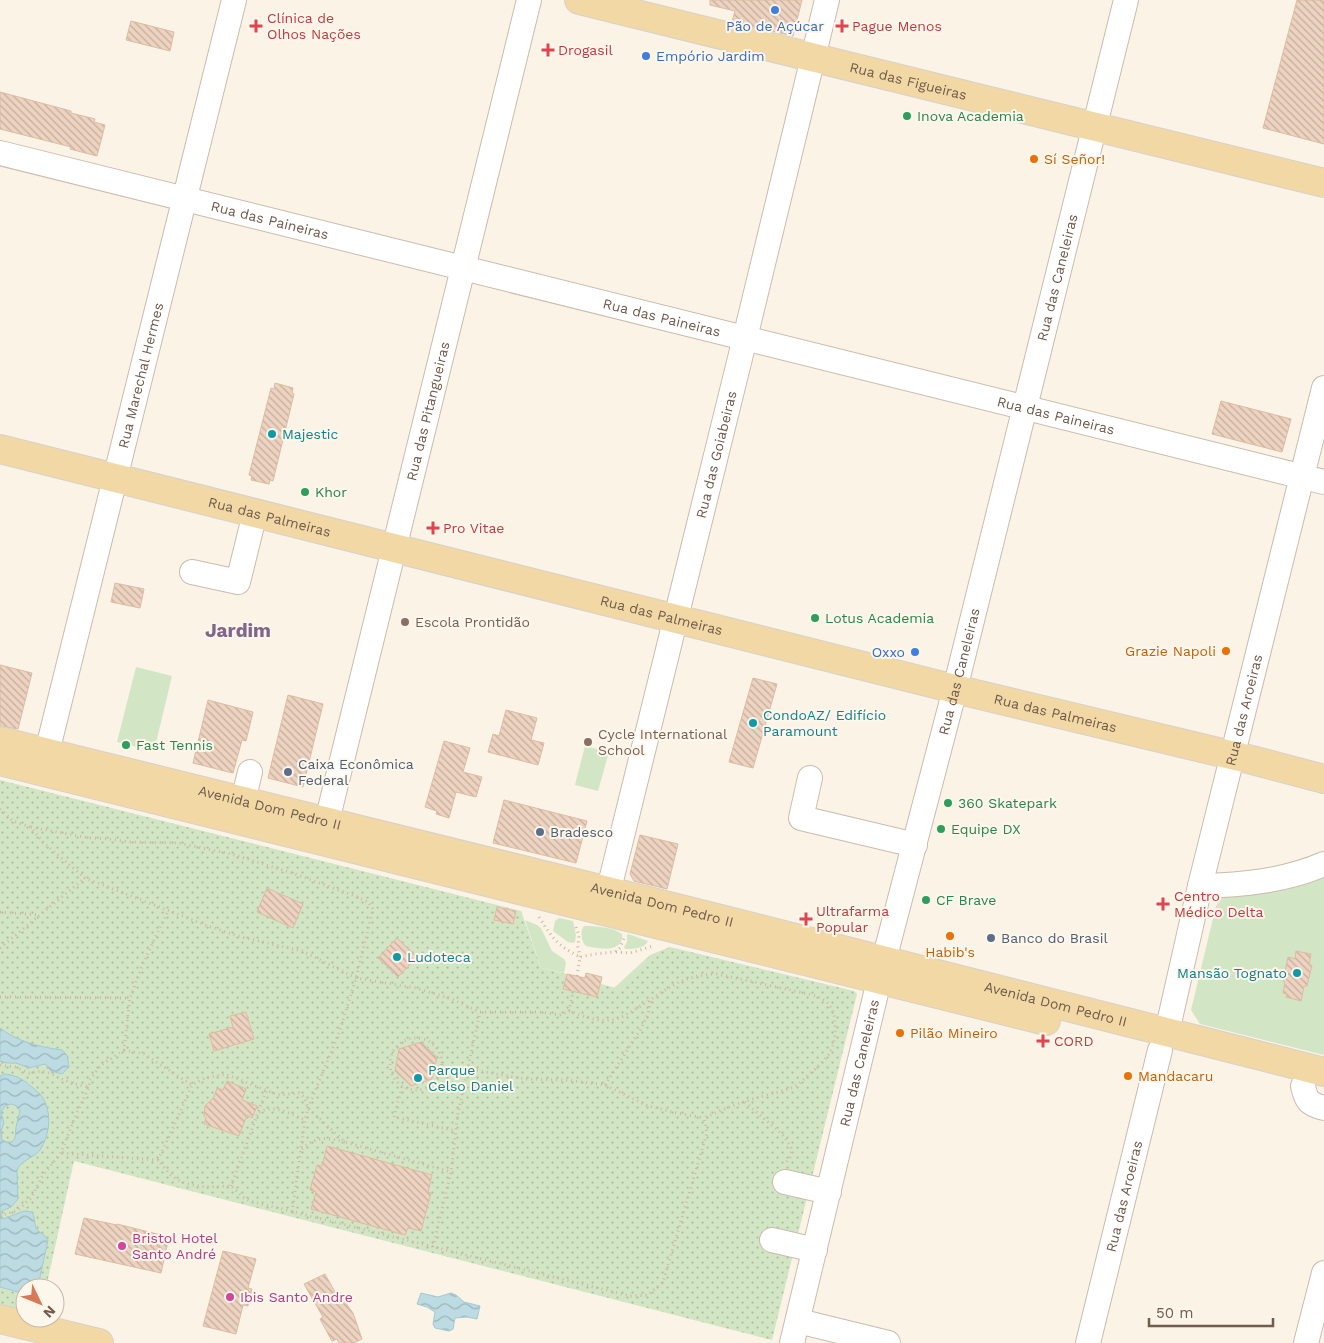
<svg xmlns="http://www.w3.org/2000/svg" width="1324" height="1343" viewBox="0 0 1324 1343" font-family="'Work Sans',sans-serif">
	<style>
		.grass { fill: #d2e6c5 }
		.park { fill: url(#park-dots) }
		.water { fill: url(#water-waves); stroke: #a3cad2; fill-rule: evenodd }
		.building { fill: url(#building-back-hatch); stroke: #debba2 }
		.lines { fill: none; stroke-linecap: round; stroke-linejoin: round }
		.minor-casing { stroke: #cbbbad; stroke-width: 26 }
		.major-casing { stroke: #d7d1cd; stroke-width: 30 }
		.path { stroke: #d1b7a3; stroke-width: 3; stroke-dasharray: 1 4; stroke-linecap: butt }
		.minor { stroke: #fff; stroke-width: 24 }
		.major { stroke: #f2d8a4; stroke-width: 28 }
		.shop-dot { fill: #3f7fe0; stroke: #fdf7eb; stroke-width: 2 }
		.health-dot { fill: #e0444e; stroke: #fdf7eb; stroke-width: 2 }
		.leisure-dot { fill: #2e9e5b; stroke: #fdf7eb; stroke-width: 2 }
		.food-dot { fill: #e8710a; stroke: #fdf7eb; stroke-width: 2 }
		.culture-dot { fill: #0f9aa8; stroke: #fdf7eb; stroke-width: 2 }
		.education-dot { fill: #8d6e63; stroke: #fdf7eb; stroke-width: 2 }
		.service-dot { fill: #5c6f8a; stroke: #fdf7eb; stroke-width: 2 }
		.hotel-dot { fill: #d1479c; stroke: #fdf7eb; stroke-width: 2 }
		.labels { text-anchor: middle; stroke-width: 4; stroke-linejoin: round; paint-order: stroke }
		.health-label { font-size: 14px; fill: #be3a42; stroke: #fdf7eb; text-anchor: start }
		.shop-label { font-size: 14px; fill: #366cbe; stroke: #fdf7eb }
		.street-label { font-size: 14px; fill: #715b4d; stroke: #fdf7eb }
		.leisure-label { font-size: 14px; fill: #27864d; stroke: #fdf7eb; text-anchor: start }
		.food-label { font-size: 14px; fill: #c56008; stroke: #fdf7eb; text-anchor: start }
		.culture-label { font-size: 14px; fill: #0d838f; stroke: #fdf7eb; text-anchor: start }
		.education-label { font-size: 14px; fill: #785e54; stroke: #fdf7eb; text-anchor: start }
		.service-label { font-size: 14px; fill: #4e5e75; stroke: #fdf7eb; text-anchor: start }
		.hotel-label { font-size: 14px; fill: #b23c85; stroke: #fdf7eb; text-anchor: start }
		.district-label { font-size: 19px; font-weight: bold; fill: #81658c; stroke: #fdf7eb }
	</style>
	<defs>
		<pattern id="park-dots" width="8" height="8" patternUnits="userSpaceOnUse" patternTransform="scale(1.25)"><rect width="8" height="8" fill="#d2e6c5"/><path d="M2 2h.1M6 6h.1" fill="none" stroke="#afbda2" stroke-width="1.8" stroke-linecap="round"/></pattern>
		<pattern id="water-waves" width="16" height="10" patternUnits="userSpaceOnUse" patternTransform="scale(1.25)"><rect width="16" height="10" fill="#bcdbe2"/><path d="M0 5q4-4 8 0t8 0" fill="none" stroke="#9db5b9"/></pattern>
		<pattern id="building-back-hatch" width="6" height="6" patternUnits="userSpaceOnUse" patternTransform="scale(1.25)"><rect width="6" height="6" fill="#edd3c0"/><path d="M-1 5l2 2M0 0l6 6M5-1l2 2" fill="none" stroke="#c4ae9e"/></pattern>
	</defs>
	<rect width="100%" height="100%" fill="#faf3e6"/>
	<g class="grass">
		<polygon points="136,667 172,676 154,751 117,742"/>
		<polygon points="585,746 609,752 598,791 575,785"/>
		<polygon points="1324,876 1324,1055 1200,1024 1191,1010 1216,906 1220,900 1225,896"/>
		<polygon points="559,918 573,921 576,935 575,942 573,943 568,942 553,931 555,921"/>
		<polygon points="525,920 537,925 541,928 552,951 564,959 566,963 564,973 541,968"/>
		<path d="M584,926c12,0 29,1 38,8 2,19 -23,15 -36,12 -5,-4 -6,-16 -2,-20z"/>
		<path d="M628,934l20,7c-4,8 -15,8 -23,8l-1,-2 3,-5v-7z"/>
		<polygon points="650,955 623,991 614,988"/>
	</g>
	<polygon class="park" points="0,780 521,911 541,968 584,978 586,973 602,977 601,984 623,990 650,955 670,947 854,991 857,994 772,1340 74,1161 46,1288 25,1288 25,1311 0,1305"/>
	<g class="water">
		<path d="M0,1028c18,14 40,19 62,22l5,5 2,12 -7,7 -11,-3 -6,-7 -16,4 -13,-5h-9l-7,-2z"/>
		<path d="M5,1074c11,1 19,6 27,13 4,4 9,7 11,11 9,16 7,36 -3,52 -6,8 -19,10 -23,20l1,29 -7,8 -11,5 3,7 21,-8 8,1c3,5 2,10 4,16 3,5 9,6 12,12l-10,46 -1,2h-12v6l-25,-7v-211zM11,1104l6,2 3,5 -4,16 -1,11 -3,4h-5l-5,-2 -1,-9 3,-8 -3,-11 4,-6z"/>
		<polygon points="421,1293 438,1297 451,1293 456,1295 464,1302 480,1306 477,1319 467,1317 455,1318 453,1329 449,1331 435,1328 433,1324 435,1312 427,1307 417,1304"/>
	</g>
	<g class="building">
		<polygon points="710,0 802,0 793,36 732,22 735,11 710,5"/>
		<polygon points="1297,0 1324,0 1324,144 1263,128"/>
		<polygon points="131,21 174,32 170,51 126,40"/>
		<polygon points="0,92 71,111 71,113 95,119 94,122 105,125 97,156 70,149 71,147 0,129"/>
		<polygon points="275,383 293,388 292,393 294,394 273,481 270,480 269,484 251,480 252,476 249,475 271,388 274,389"/>
		<polygon points="1221,401 1291,419 1282,452 1212,434"/>
		<polygon points="115,583 144,589 140,608 111,602"/>
		<polygon points="0,665 32,673 18,729 0,726"/>
		<polygon points="753,678 777,684 753,768 729,762"/>
		<polygon points="288,695 323,704 303,787 268,778"/>
		<polygon points="208,700 253,712 246,741 242,740 233,773 193,763"/>
		<polygon points="506,710 537,718 531,740 544,743 538,765 488,752 493,734 499,736"/>
		<polygon points="444,741 470,748 463,772 482,777 476,797 456,792 449,818 436,814 437,811 425,807"/>
		<polygon points="504,800 587,821 576,863 493,843"/>
		<polygon points="640,835 678,844 667,889 634,881 630,874"/>
		<polygon points="267,888 303,904 293,928 257,912"/>
		<polygon points="497,907 516,911 513,924 494,920"/>
		<polygon points="397,938 417,957 398,977 378,958"/>
		<polygon points="1296,951 1311,954 1309,965 1312,965 1307,986 1304,986 1301,1001 1286,997 1287,994 1283,993 1285,982 1283,981 1288,957 1295,959"/>
		<polygon points="586,973 602,977 597,997 563,989 567,974 585,978"/>
		<polygon points="246,1012 254,1039 214,1051 209,1034 233,1027 230,1016"/>
		<polygon points="421,1042 437,1057 432,1079 411,1086 395,1071 399,1049"/>
		<polygon points="227,1081 246,1089 242,1100 257,1106 252,1118 247,1115 239,1136 204,1124 206,1118 204,1116 205,1106 214,1097 217,1088 223,1090"/>
		<polygon points="327,1146 432,1175 428,1192 431,1193 421,1231 408,1228 405,1235 311,1209 316,1192 310,1190 317,1165 322,1166"/>
		<polygon points="84,1218 117,1225 117,1224 169,1237 161,1273 75,1254"/>
		<polygon points="223,1251 256,1259 248,1288 252,1289 248,1306 243,1305 236,1334 203,1326"/>
		<polygon points="325,1274 335,1292 337,1291 353,1313 362,1339 353,1343 339,1343 337,1339 332,1341 320,1319 323,1317 304,1284"/>
	</g>
	<g class="lines">
		<defs>
			<g id="minor">
				<path id="s1" d="M0,153l1324,329"/>
				<polyline points="192,572 238,582 255,513"/>
				<path id="s2" d="M47,752l187,-752"/>
				<polyline points="810,778 801,818 915,845"/>
				<polyline points="243,801 250,772"/>
				<path id="s3" d="M327,821l202,-821"/>
				<path d="M1200,886c42,-1 85,-5 124,-22"/>
				<path id="s4" d="M604,909l141,-571 82,-338"/>
				<path id="s5" d="M1167,1032l33,-146 124,-498"/>
				<path d="M1303,1086c3,15 6,18 21,22"/>
				<polyline points="785,1182 829,1192"/>
				<polyline points="772,1240 815,1250"/>
				<polyline points="798,1321 888,1343"/>
				<path id="s6" d="M792,1343l92,-383 71,-271 171,-689"/>
				<path id="s7" d="M1088,1343l72,-293"/>
				<polyline points="1306,1343 1324,1273"/>
			</g>
			<g id="major">
				<path id="s8" d="M579,0l745,183"/>
				<path id="s9" d="M0,449l955,240 297,71 72,19"/>
				<path id="s10" d="M0,741l673,166 651,165"/>
				<polyline points="0,761 1046,1021"/>
				<polyline points="0,1319 99,1343"/>
			</g>
		</defs>
		<use href="#minor" class="minor-casing"/>
		<use href="#major" class="major-casing"/>
		<g class="path">
			<path d="M0,809l13,12 17,6 15,17 40,34 123,48 33,11 61,14 54,27 60,10 33,10 31,14h59l21,3 9,-4c12,4 27,11 41,9 8,0 17,-6 24,-10 31,-18 44,-35 83,-36l96,21c17,6 22,14 22,31 1,24 -7,31 -23,46 -7,6 -12,12 -21,16 -14,5 -30,8 -44,13 -15,4 -29,11 -43,17l3,15 -44,149 -15,13 -18,1 -380,-95 -7,-4 -12,-11c-20,1 -44,3 -60,-11 -5,-5 -9,-10 -13,-15l-97,-7"/>
			<polyline points="31,827 89,838 109,839 131,842 179,843 235,855 295,874 355,896 368,902 373,909 356,978 339,1033 308,1108 305,1120 292,1213"/>
			<polyline points="0,912 39,915"/>
			<path d="M539,917c14,22 18,28 41,40"/>
			<polyline points="576,927 579,935 578,947 580,957"/>
			<polyline points="0,948 85,878"/>
			<polyline points="616,952 630,953 653,946"/>
			<polyline points="577,976 580,957 595,954 615,952 620,948 624,938"/>
			<polyline points="0,997 130,998"/>
			<polyline points="569,1011 573,992"/>
			<circle cx="416" cy="1064" r="26"/>
			<polyline points="124,1050 144,1054 192,1085"/>
			<polyline points="0,1065 15,1067 29,1073 41,1071 47,1072 71,1083 89,1087"/>
			<polyline points="467,1069 526,1079 566,1080 605,1085 648,1106 677,1113 704,1118"/>
			<polyline points="441,1071 465,1077"/>
			<polyline points="605,1085 642,1027 648,1014 651,1000"/>
			<polyline points="402,1087 394,1117 456,1131"/>
			<polyline points="745,1102 784,1136 792,1149 790,1157 785,1164"/>
			<path d="M259,1112c15,-8 32,2 46,8"/>
			<path d="M302,1149c15,-14 25,-11 43,-7"/>
			<polyline points="158,1160 173,1128 192,1085 205,1078 225,1074 278,1095 299,1093 304,1097 308,1108 345,1142 451,1172"/>
			<polyline points="231,1186 266,1091"/>
			<polyline points="0,1216 18,1210 31,1198 43,1175 61,1153 75,1117 89,1087 90,1080 101,1065 124,1050 130,998 144,961 168,911"/>
			<polyline points="433,1247 451,1172 458,1113 480,1012"/>
		</g>
		<use href="#minor" class="minor"/>
		<use href="#major" class="major"/>
	</g>
	<g class="shop-dot">
		<circle cx="775" cy="10" r="5"/>
		<circle cx="646" cy="56" r="5"/>
		<circle cx="915" cy="652" r="5"/>
	</g>
	<g class="health-dot">
		<path d="M253.5 18.5h5v5h5v5h-5v5h-5v-5h-5v-5h5z"/>
		<path d="M839.5 18.5h5v5h5v5h-5v5h-5v-5h-5v-5h5z"/>
		<path d="M545.5 42.5h5v5h5v5h-5v5h-5v-5h-5v-5h5z"/>
		<path d="M430.5 520.5h5v5h5v5h-5v5h-5v-5h-5v-5h5z"/>
		<path d="M1160.5 896.5h5v5h5v5h-5v5h-5v-5h-5v-5h5z"/>
		<path d="M803.5 911.5h5v5h5v5h-5v5h-5v-5h-5v-5h5z"/>
		<path d="M1040.5 1033.5h5v5h5v5h-5v5h-5v-5h-5v-5h5z"/>
	</g>
	<g class="leisure-dot">
		<circle cx="907" cy="116" r="5"/>
		<circle cx="305" cy="492" r="5"/>
		<circle cx="815" cy="618" r="5"/>
		<circle cx="126" cy="745" r="5"/>
		<circle cx="948" cy="803" r="5"/>
		<circle cx="941" cy="829" r="5"/>
		<circle cx="926" cy="900" r="5"/>
	</g>
	<g class="food-dot">
		<circle cx="1034" cy="159" r="5"/>
		<circle cx="1226" cy="651" r="5"/>
		<circle cx="950" cy="936" r="5"/>
		<circle cx="900" cy="1033" r="5"/>
		<circle cx="1128" cy="1076" r="5"/>
	</g>
	<g class="culture-dot">
		<circle cx="272" cy="434" r="5"/>
		<circle cx="753" cy="723" r="5"/>
		<circle cx="397" cy="957" r="5"/>
		<circle cx="1297" cy="973" r="5"/>
		<circle cx="418" cy="1078" r="5"/>
	</g>
	<g class="education-dot">
		<circle cx="405" cy="622" r="5"/>
		<circle cx="588" cy="742" r="5"/>
	</g>
	<g class="service-dot">
		<circle cx="288" cy="772" r="5"/>
		<circle cx="540" cy="832" r="5"/>
		<circle cx="991" cy="938" r="5"/>
	</g>
	<g class="hotel-dot">
		<circle cx="122" cy="1246" r="5"/>
		<circle cx="230" cy="1297" r="5"/>
	</g>
	<g class="labels">
		<g class="health-label">
			<text x="267" y="23">Clínica de<tspan x="267" dy="16">Olhos Nações</tspan></text>
			<text x="852" y="31">Pague Menos</text>
			<text x="558" y="55">Drogasil</text>
			<text x="443" y="533">Pro Vitae</text>
			<text x="1174" y="901">Centro<tspan x="1174" dy="16">Médico Delta</tspan></text>
			<text x="816" y="916">Ultrafarma<tspan x="816" dy="16">Popular</tspan></text>
			<text x="1054" y="1046">CORD</text>
		</g>
		<g class="shop-label">
			<text x="775" y="31">Pão de Açúcar</text>
			<text x="656" y="61" text-anchor="start">Empório Jardim</text>
			<text x="905" y="657" text-anchor="end">Oxxo</text>
		</g>
		<g class="street-label">
			<text dy="5" stroke="none"><textPath href="#s8" startOffset="339">Rua das Figueiras</textPath></text>
			<text dy="5" stroke="none"><textPath href="#s1" startOffset="278">Rua das Paineiras</textPath></text>
			<text dy="5" stroke="none"><textPath href="#s6" startOffset="1098">Rua das Caneleiras</textPath></text>
			<text dy="5" stroke="none"><textPath href="#s1" startOffset="682">Rua das Paineiras</textPath></text>
			<text dy="5" stroke="none"><textPath href="#s2" startOffset="388">Rua Marechal Hermes</textPath></text>
			<text dy="5" stroke="none"><textPath href="#s3" startOffset="422">Rua das Pitangueiras</textPath></text>
			<text dy="5" stroke="none"><textPath href="#s1" startOffset="1088">Rua das Paineiras</textPath></text>
			<text dy="5" stroke="none"><textPath href="#s4" startOffset="468">Rua das Goiabeiras</textPath></text>
			<text dy="5" stroke="none"><textPath href="#s9" startOffset="278">Rua das Palmeiras</textPath></text>
			<text dy="5" stroke="none"><textPath href="#s9" startOffset="682">Rua das Palmeiras</textPath></text>
			<text dy="5" stroke="none"><textPath href="#s6" startOffset="692">Rua das Caneleiras</textPath></text>
			<text dy="5" stroke="none"><textPath href="#s5" startOffset="331">Rua das Aroeiras</textPath></text>
			<text dy="5" stroke="none"><textPath href="#s9" startOffset="1088">Rua das Palmeiras</textPath></text>
			<text dy="5" stroke="none"><textPath href="#s10" startOffset="278">Avenida Dom Pedro II</textPath></text>
			<text dy="5" stroke="none"><textPath href="#s10" startOffset="682">Avenida Dom Pedro II</textPath></text>
			<text dy="5" stroke="none"><textPath href="#s10" startOffset="1088">Avenida Dom Pedro II</textPath></text>
			<text dy="5" stroke="none"><textPath href="#s6" startOffset="288">Rua das Caneleiras</textPath></text>
			<text dy="5" stroke="none"><textPath href="#s7" startOffset="151">Rua das Aroeiras</textPath></text>
		</g>
		<g class="leisure-label">
			<text x="917" y="121">Inova Academia</text>
			<text x="315" y="497">Khor</text>
			<text x="825" y="623">Lotus Academia</text>
			<text x="136" y="750">Fast Tennis</text>
			<text x="958" y="808">360 Skatepark</text>
			<text x="951" y="834">Equipe DX</text>
			<text x="936" y="905">CF Brave</text>
		</g>
		<g class="food-label">
			<text x="1044" y="164">Sí Señor!</text>
			<text x="1216" y="656" text-anchor="end">Grazie Napoli</text>
			<text x="950" y="957" text-anchor="middle">Habib's</text>
			<text x="910" y="1038">Pilão Mineiro</text>
			<text x="1138" y="1081">Mandacaru</text>
		</g>
		<g class="culture-label">
			<text x="282" y="439">Majestic</text>
			<text x="763" y="720">CondoAZ/ Edifício<tspan x="763" dy="16">Paramount</tspan></text>
			<text x="407" y="962">Ludoteca</text>
			<text x="1287" y="978" text-anchor="end">Mansão Tognato</text>
			<text x="428" y="1075">Parque<tspan x="428" dy="16">Celso Daniel</tspan></text>
		</g>
		<g class="education-label">
			<text x="415" y="627">Escola Prontidão</text>
			<text x="598" y="739">Cycle International<tspan x="598" dy="16">School</tspan></text>
		</g>
		<g class="service-label">
			<text x="298" y="769">Caixa Econômica<tspan x="298" dy="16">Federal</tspan></text>
			<text x="550" y="837">Bradesco</text>
			<text x="1001" y="943">Banco do Brasil</text>
		</g>
		<g class="hotel-label">
			<text x="132" y="1243">Bristol Hotel<tspan x="132" dy="16">Santo André</tspan></text>
			<text x="240" y="1302">Ibis Santo Andre</text>
		</g>
		<g class="district-label">
			<text x="238" y="637">Jardim</text>
		</g>
	</g>
	<g transform="translate(40 1303) rotate(133)"><circle r="24" fill="#fdf7eb" stroke="#c5b9ac"/>
	<path d="M0-4L9 19L0 12L-9 19Z" fill="#d87856"/>
	<text y="-8" font-size="14" font-weight="bold" text-anchor="middle" fill="#715b4d">N</text>
	</g>
	<path d="M1149 1318v8h124v-8" fill="none" stroke="#715b4d" stroke-width="2.5"/>
	<text x="1156" y="1318" font-size="15" fill="#715b4d" stroke="#fdf7eb" stroke-width="4" paint-order="stroke">50 m</text>
</svg>
